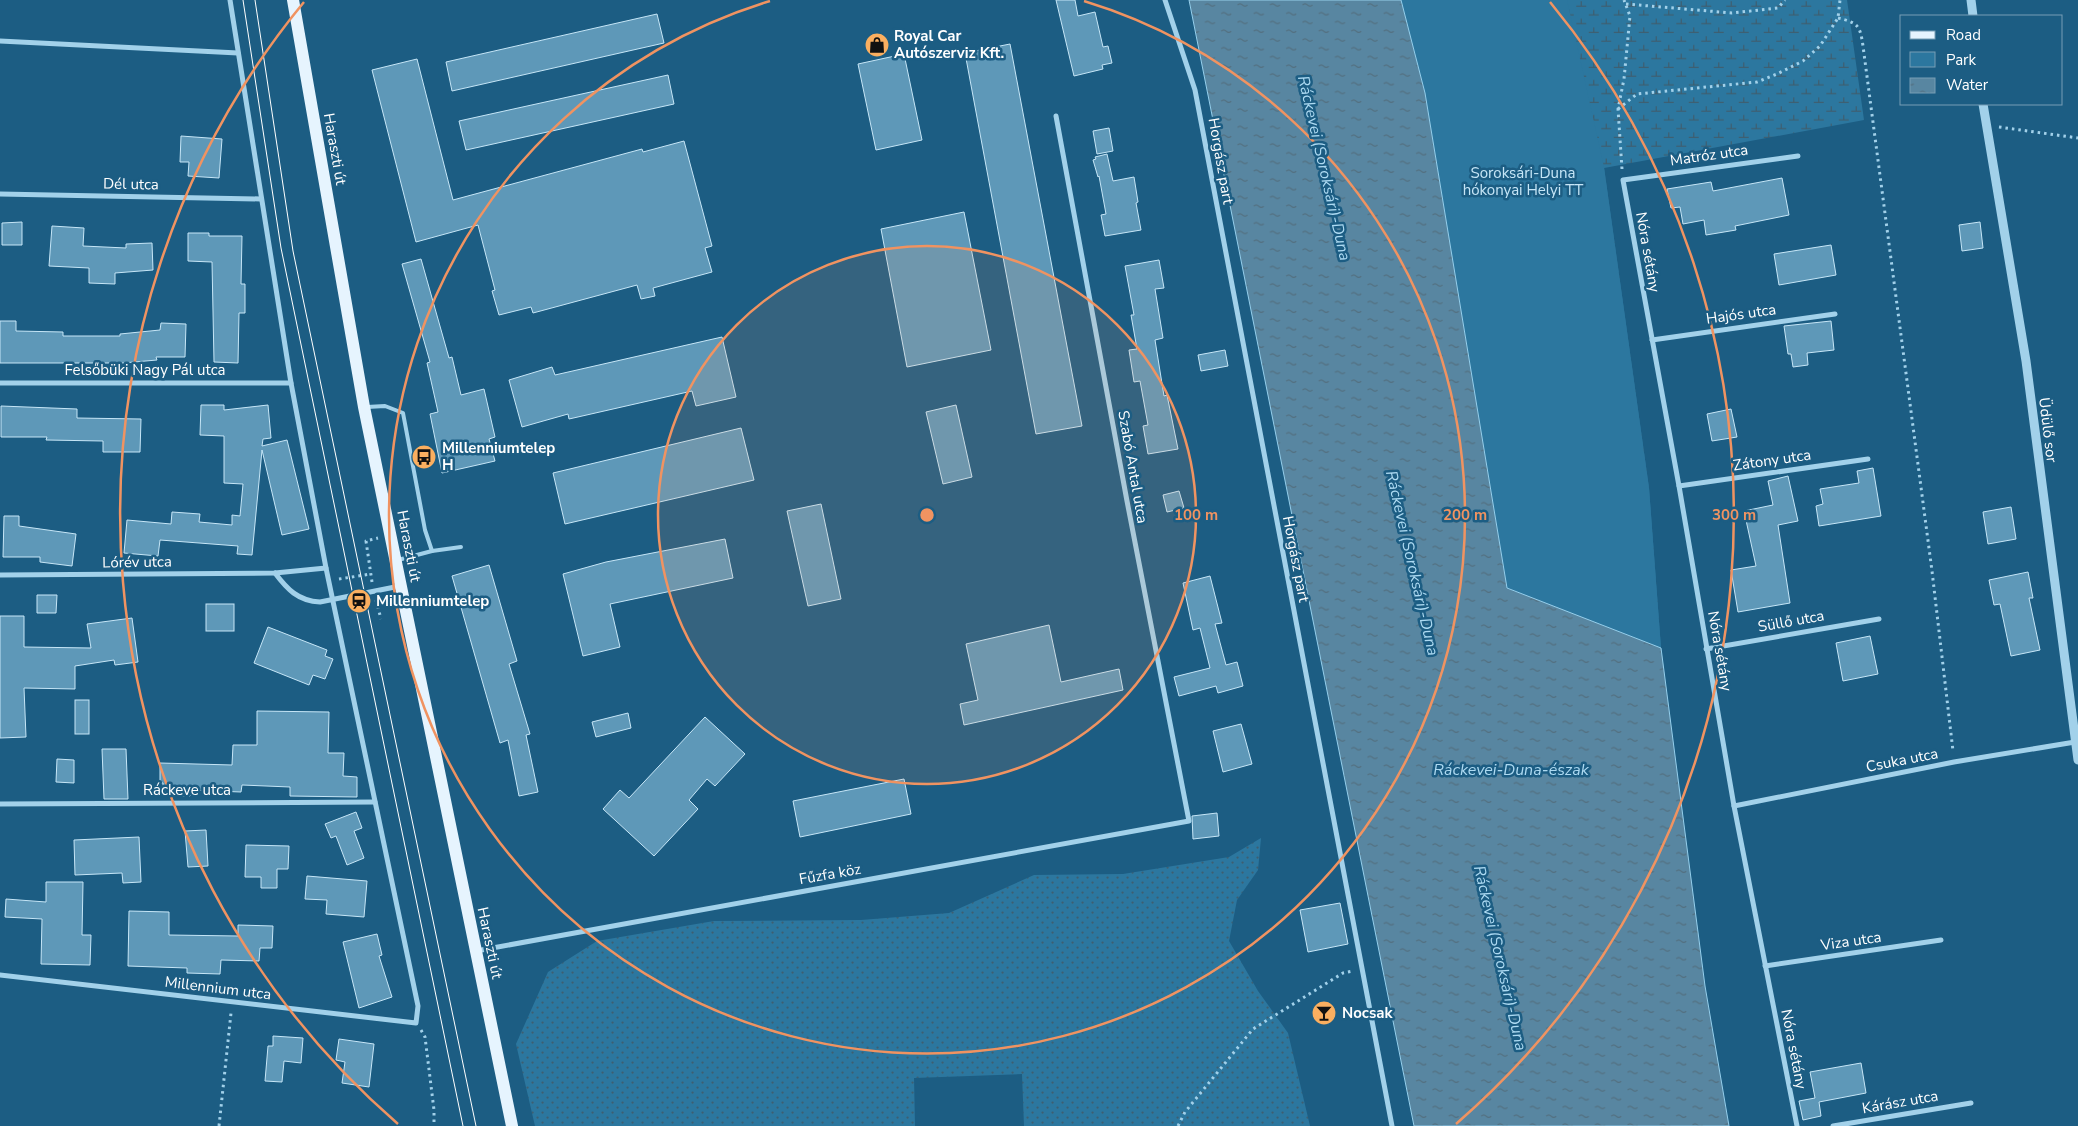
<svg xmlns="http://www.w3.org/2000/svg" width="2078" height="1126" viewBox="0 0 2078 1126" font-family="'Nunito Sans',sans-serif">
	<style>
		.grass { fill: url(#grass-dots) }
		.wetland { fill: url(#wetland-marsh) }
		.park { fill: #2c779f }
		.water { fill: url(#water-ripples); stroke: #95cfec }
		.building { fill: #5e98b8; stroke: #c6e6f7 }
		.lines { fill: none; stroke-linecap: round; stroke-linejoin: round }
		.path { stroke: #a2d1ea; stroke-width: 3; stroke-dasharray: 2.5 4; stroke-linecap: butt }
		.service { stroke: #a2d1ea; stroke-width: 4 }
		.minor { stroke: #a2d1ea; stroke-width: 5 }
		.tertiary { stroke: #a2d1ea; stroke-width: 9 }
		.primary { stroke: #e6f4fe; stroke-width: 12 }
		.tram { stroke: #fff; stroke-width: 1 }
		.ring { fill: none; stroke: #f09361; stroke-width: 2.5 }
		.labels { text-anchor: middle; stroke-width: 5; stroke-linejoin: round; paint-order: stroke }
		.poi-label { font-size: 15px; font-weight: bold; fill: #fff; stroke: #1c5d83; text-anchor: start }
		.street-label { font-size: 15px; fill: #fff; stroke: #1c5d83 }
		.park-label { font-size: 15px; fill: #c6e6f7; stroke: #1c5d83 }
		.water-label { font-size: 16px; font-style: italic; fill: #addaf2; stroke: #1c5d83 }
		.centre { fill: #f09361; stroke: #1c5d83; stroke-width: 2.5 }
		.ring-label { font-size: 15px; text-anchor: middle; font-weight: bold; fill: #f09361; stroke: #1c5d83; stroke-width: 5; stroke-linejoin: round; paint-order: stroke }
	</style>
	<defs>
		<pattern id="grass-dots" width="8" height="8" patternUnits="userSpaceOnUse" patternTransform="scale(1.25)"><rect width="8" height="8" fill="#2c779f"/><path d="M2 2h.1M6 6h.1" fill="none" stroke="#3e5f71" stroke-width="1.8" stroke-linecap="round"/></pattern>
		<pattern id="wetland-marsh" width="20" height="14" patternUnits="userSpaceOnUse" patternTransform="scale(1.25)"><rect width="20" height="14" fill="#2c779f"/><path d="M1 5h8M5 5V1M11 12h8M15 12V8" fill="none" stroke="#3e5f71"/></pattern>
		<pattern id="water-ripples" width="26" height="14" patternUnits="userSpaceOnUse" patternTransform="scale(1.25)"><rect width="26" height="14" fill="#5886a1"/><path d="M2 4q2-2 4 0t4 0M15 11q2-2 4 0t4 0" fill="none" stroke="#536f7f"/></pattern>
	</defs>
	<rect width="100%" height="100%" fill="#1c5d83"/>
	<polygon class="grass" points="1261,838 1258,870 1237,900 1229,941 1258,991 1288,1033 1310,1126 1024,1126 1022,1074 914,1078 915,1126 535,1126 516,1044 548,972 597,941 714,921 861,920 949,913 1034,875 1123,874 1229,857"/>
	<polygon class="wetland" points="1401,0 1847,0 1864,120 1604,168 1649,488 1661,648 1425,93"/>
	<polygon class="park" points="1401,0 1567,0 1604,167 1649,488 1661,648 1507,588 1425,93"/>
	<polygon class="water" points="1189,0 1401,0 1425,93 1507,588 1661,648 1705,986 1729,1126 1414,1126"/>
	<g class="building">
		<polygon points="1056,0 1075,0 1078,16 1095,12 1103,47 1108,46 1112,63 1102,65 1103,69 1074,76"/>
		<polygon points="657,14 664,43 452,91 446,62"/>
		<polygon points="1010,44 1082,426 1036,434 965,53"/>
		<polygon points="904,54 922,140 876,150 858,64"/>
		<polygon points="417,59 453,200 642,149 643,152 684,141 712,246 705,248 712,272 653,288 655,296 641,299 637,285 533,313 531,307 499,315 492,291 495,290 478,225 416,242 372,70"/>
		<polygon points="668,75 674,104 466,150 459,121"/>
		<polygon points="1109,128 1113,151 1097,154 1093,131"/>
		<polygon points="181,136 222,139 219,178 188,176 189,162 180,162"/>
		<polygon points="1107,154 1113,181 1134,177 1138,202 1136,203 1141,230 1105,236 1101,215 1106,214 1099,176 1098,177 1093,160 1096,159 1095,157"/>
		<polygon points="1782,178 1789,215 1735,226 1736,230 1706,235 1704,220 1683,224 1680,207 1671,208 1667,189 1711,182 1713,191"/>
		<polygon points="964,212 991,350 907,367 881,229"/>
		<polygon points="22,222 22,245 2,245 2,223"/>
		<polygon points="1980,222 1983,248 1962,251 1959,225"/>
		<polygon points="52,226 84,228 83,246 126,248 126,244 152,243 153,270 115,273 115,284 89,283 89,268 49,266"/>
		<polygon points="188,233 209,233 209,236 242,236 241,284 245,284 245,313 239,313 238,363 214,362 212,262 188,261"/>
		<polygon points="1831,245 1836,275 1779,285 1774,254"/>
		<polygon points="421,259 449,358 452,357 461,395 484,389 495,437 489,439 495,461 442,473 430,414 438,412 427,363 430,362 402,264"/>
		<polygon points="1159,260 1164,288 1155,289 1163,338 1155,340 1164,396 1167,395 1178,449 1148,454 1143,426 1148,425 1140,381 1134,382 1129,350 1137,349 1131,315 1134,315 1125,266"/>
		<polygon points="0,321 16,321 16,331 63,332 63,336 120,336 120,334 160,330 161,323 186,324 185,357 156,357 157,360 123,363 0,363"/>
		<polygon points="1831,321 1834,350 1807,353 1808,365 1793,367 1791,354 1788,354 1784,326"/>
		<polygon points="722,337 736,397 696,406 692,391 569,419 568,414 522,427 509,380 552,367 555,375"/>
		<polygon points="1225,350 1228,366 1201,371 1198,355"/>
		<polygon points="201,405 224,405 224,410 268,405 271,438 263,439 262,446 287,440 309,529 282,535 262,450 252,555 237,554 238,546 160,540 158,556 124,553 127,520 171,524 172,512 200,514 199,522 232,525 232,515 240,516 243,484 224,483 224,436 200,435"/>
		<polygon points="956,405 972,477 943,484 926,412"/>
		<polygon points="1,406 77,409 77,418 141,419 140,452 103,452 103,441 46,440 47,437 1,437"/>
		<polygon points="1731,409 1737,437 1712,441 1707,414"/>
		<polygon points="741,428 754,480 565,524 553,473"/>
		<polygon points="1873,468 1881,516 1819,526 1816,506 1823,504 1820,489 1859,483 1857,471"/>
		<polygon points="1788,476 1798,521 1778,525 1790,603 1738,612 1731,570 1756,566 1744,511 1773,505 1768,481"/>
		<polygon points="1179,491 1184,508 1167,512 1163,495"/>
		<polygon points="821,504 841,599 808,606 787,511"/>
		<polygon points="2011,507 2016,539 1988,544 1983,512"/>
		<polygon points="4,516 19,516 19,526 76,534 72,566 40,562 40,557 3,557"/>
		<polygon points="725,539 733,578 610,604 620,647 583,656 563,574 606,562"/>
		<polygon points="489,565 517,661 509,664 530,734 526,735 538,792 519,796 508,740 500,743 452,576"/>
		<polygon points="2028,572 2033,598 2029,598 2040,650 2011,656 2000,604 1994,605 1989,580"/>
		<polygon points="1210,576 1222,623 1215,624 1226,665 1237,662 1243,686 1218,693 1216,686 1179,696 1174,677 1210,668 1200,628 1193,630 1183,583"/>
		<polygon points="37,595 57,595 56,613 37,613"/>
		<rect x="206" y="604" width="28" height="27"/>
		<polygon points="0,616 24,616 24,647 91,648 87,624 132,618 138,662 115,665 114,660 75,666 75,689 24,688 26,737 0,738"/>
		<polygon points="1049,625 1061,682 1119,669 1123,690 964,725 960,704 978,700 966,644"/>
		<polygon points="268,627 327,650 325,656 333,659 325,679 313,675 309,685 254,663"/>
		<polygon points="1870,636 1878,674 1843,681 1836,643"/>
		<rect x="75" y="700" width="14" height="34"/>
		<polygon points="257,711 329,712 328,753 344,753 343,776 357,777 357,797 290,796 290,787 242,785 241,792 190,790 190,796 163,795 163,783 160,783 160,763 232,765 233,745 257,745"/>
		<polygon points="628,713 631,728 596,737 592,722"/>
		<polygon points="705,717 745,754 715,786 707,779 689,800 698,809 654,856 603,809 620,790 629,798"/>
		<polygon points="1241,724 1252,764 1223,772 1213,731"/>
		<polygon points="102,749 126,749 128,799 104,799"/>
		<polygon points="57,759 74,760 74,783 56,782"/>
		<polygon points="904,779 911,814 800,837 793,801"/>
		<polygon points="356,812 362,828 354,831 364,858 347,865 336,836 331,838 325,824"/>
		<polygon points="1217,813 1219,836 1193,839 1192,816"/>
		<polygon points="206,830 208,866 188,867 185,831"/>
		<polygon points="139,837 141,882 123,883 122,873 75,875 74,840"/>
		<polygon points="246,845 289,846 288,869 277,869 277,888 261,888 261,877 245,877"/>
		<polygon points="307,876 367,881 364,917 326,914 327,900 305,899"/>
		<polygon points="46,882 83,882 82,935 91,935 90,965 41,964 42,919 5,917 6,899 46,902"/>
		<polygon points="1340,903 1348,944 1308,952 1300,910"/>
		<polygon points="129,911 169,912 169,935 238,936 238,925 273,926 272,948 260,948 259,961 221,960 220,974 187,973 187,968 128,966"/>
		<polygon points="377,934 382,955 379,956 392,997 359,1008 343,942"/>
		<polygon points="273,1036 303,1038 301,1063 284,1061 282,1082 265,1081 268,1046 273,1046"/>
		<polygon points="339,1039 374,1044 369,1087 342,1083 345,1062 336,1060"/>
		<polygon points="1861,1063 1866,1093 1819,1102 1821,1116 1803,1120 1799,1101 1815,1098 1810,1072"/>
	</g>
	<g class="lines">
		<g class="path">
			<polyline points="1626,4 1732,13 1778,8 1785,0"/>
			<path d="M1838,18c20,5 22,7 25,28l69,525 21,180"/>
			<polyline points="1618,109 1637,94 1757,82 1777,74 1803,61 1820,46 1838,18 1840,0"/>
			<polyline points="1999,127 2078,138"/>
			<polyline points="1622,169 1618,109 1624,79 1630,16 1624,0"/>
			<polyline points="339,579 371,574"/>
			<polyline points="372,582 366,541 378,538"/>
			<polyline points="376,600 381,619"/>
			<polyline points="421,1030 425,1037 434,1110 434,1126"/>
			<polyline points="219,1126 231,1013"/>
			<polyline points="1178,1126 1185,1112 1253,1029 1343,973 1353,971"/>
		</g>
		<g class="service">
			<polyline points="367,407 385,406 403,413 425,530 432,551"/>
			<polyline points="398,560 432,551 461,547"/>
		</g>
		<g class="minor">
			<polyline points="1165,0 1195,90 1392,1126"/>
			<polyline points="0,41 238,53"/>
			<polyline points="0,194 261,199"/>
			<polyline points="1652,340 1835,314"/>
			<polyline points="0,383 291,383"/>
			<polyline points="1679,486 1868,459"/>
			<path d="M275,573c12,16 23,28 45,29l80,-16"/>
			<polyline points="0,575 275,573 326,568"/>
			<polyline points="1706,649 1879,619"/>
			<polyline points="0,804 375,802"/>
			<polyline points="1734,806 1954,762 2075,742"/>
			<polyline points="476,951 1189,821 1127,501 1056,116"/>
			<polyline points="1765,966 1941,940"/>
			<polyline points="0,975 416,1023 418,1006 326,568 291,383 230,0"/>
			<polyline points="1797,1126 1734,806 1679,486 1623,180 1798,156"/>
			<polyline points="1833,1126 1971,1103"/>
		</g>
		<g class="tertiary">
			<polyline points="1971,0 1973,16"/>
			<polyline points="1983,104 2026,361 2078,760"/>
		</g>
		<polyline class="primary" points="293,0 364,407 512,1126"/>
		<g class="tram">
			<polyline points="243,0 281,248 463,1126"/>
			<polyline points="255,0 293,251 476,1126"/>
		</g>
	</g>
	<circle cx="927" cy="515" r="269" fill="#f09361" fill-opacity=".12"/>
	<g class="ring">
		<circle cx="927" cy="515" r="269"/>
		<path d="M1084 1A538 538 0 1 1 770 1"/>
		<path d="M398 1124A807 807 0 0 1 304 2M1550 2A807 807 0 0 1 1456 1124"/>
	</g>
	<defs>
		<symbol id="shop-disc" viewBox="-11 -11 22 22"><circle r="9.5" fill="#faaf60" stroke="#1c5d83"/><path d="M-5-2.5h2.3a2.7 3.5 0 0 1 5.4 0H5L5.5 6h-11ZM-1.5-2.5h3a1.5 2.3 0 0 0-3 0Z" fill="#111"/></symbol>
		<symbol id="bus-disc" viewBox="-11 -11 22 22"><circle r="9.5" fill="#faaf60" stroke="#1c5d83"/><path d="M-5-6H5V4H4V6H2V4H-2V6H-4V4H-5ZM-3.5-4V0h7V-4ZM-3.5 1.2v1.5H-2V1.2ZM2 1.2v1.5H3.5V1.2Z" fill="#111"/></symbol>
		<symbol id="station-disc" viewBox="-11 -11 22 22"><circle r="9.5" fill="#faaf60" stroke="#1c5d83"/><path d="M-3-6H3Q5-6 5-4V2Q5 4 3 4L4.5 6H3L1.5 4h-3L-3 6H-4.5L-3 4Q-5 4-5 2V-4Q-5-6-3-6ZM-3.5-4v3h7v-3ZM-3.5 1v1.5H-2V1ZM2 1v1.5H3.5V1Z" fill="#111"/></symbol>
		<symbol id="bar-disc" viewBox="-11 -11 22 22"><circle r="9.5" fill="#faaf60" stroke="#1c5d83"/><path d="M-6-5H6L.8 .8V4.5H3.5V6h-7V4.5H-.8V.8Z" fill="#111"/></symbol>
	</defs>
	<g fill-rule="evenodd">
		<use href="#shop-disc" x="863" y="31" width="28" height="28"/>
		<use href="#bus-disc" x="410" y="443" width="28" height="28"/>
		<use href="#station-disc" x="345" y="587" width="28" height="28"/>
		<use href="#bar-disc" x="1310" y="999" width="28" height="28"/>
	</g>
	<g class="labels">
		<g class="poi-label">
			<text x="894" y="41">Royal Car<tspan x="894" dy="17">Autószerviz Kft.</tspan></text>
			<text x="442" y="453">Millenniumtelep<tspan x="442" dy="17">H</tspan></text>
			<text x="376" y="606">Millenniumtelep</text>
			<text x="1342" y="1018">Nocsak</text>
		</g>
		<g class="street-label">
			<text transform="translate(335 149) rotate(80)" y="5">Haraszti út</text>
			<text transform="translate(1709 155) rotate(-8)" y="5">Matróz utca</text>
			<text transform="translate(1221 161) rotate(80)" y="5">Horgász part</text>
			<text transform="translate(131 184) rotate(1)" y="5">Dél utca</text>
			<text transform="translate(1648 252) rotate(80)" y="5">Nóra sétány</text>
			<text transform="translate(1741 314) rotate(-8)" y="5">Hajós utca</text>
			<text x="145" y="375">Felsőbüki Nagy Pál utca</text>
			<text transform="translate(2048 430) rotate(83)" y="5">Üdülő sor</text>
			<text transform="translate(1772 460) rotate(-8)" y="5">Zátony utca</text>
			<text transform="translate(1133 467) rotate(80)" y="5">Szabó Antal utca</text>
			<text transform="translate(409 546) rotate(79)" y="5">Haraszti út</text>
			<text transform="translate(1296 559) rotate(79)" y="5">Horgász part</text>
			<text transform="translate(137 562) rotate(-1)" y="5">Lórév utca</text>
			<text transform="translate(1791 621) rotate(-10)" y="5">Süllő utca</text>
			<text transform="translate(1720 651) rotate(80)" y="5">Nóra sétány</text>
			<text transform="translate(1902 760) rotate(-11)" y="5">Csuka utca</text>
			<text x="187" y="795">Ráckeve utca</text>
			<text transform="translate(830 874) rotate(-10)" y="5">Fűzfa köz</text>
			<text transform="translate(1851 941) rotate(-8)" y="5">Viza utca</text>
			<text transform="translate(490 943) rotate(78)" y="5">Haraszti út</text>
			<text transform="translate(218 988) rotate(7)" y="5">Millennium utca</text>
			<text transform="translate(1794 1049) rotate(79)" y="5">Nóra sétány</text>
			<text transform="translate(1900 1102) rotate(-10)" y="5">Kárász utca</text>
		</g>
		<g class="park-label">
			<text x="1523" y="178">Soroksári-Duna<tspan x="1523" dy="17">hókonyai Helyi TT</tspan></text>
		</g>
		<g class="water-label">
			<text transform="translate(1325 168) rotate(77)" y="6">Ráckevei (Soroksári)-Duna</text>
			<text transform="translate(1413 563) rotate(77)" y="6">Ráckevei (Soroksári)-Duna</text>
			<text x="1511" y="775">Ráckevei-Duna-észak</text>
			<text transform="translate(1501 958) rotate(77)" y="6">Ráckevei (Soroksári)-Duna</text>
		</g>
	</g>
	<circle cx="927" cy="515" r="8" class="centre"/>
	<g class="ring-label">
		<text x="1196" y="520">100 m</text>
		<text x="1465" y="520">200 m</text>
		<text x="1734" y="520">300 m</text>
	</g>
	<rect x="1900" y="15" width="162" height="90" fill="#1c5d83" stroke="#779eb5"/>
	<rect x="1910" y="31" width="25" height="8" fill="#e6f4fe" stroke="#779eb5"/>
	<text x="1946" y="40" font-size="15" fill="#ffffff">Road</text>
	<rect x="1910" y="52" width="25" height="15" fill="#2c779f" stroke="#779eb5"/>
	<text x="1946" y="65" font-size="15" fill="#ffffff">Park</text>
	<rect x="1910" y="78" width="25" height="15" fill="url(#water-ripples)" stroke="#779eb5"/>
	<text x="1946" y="90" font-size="15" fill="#ffffff">Water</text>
</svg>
